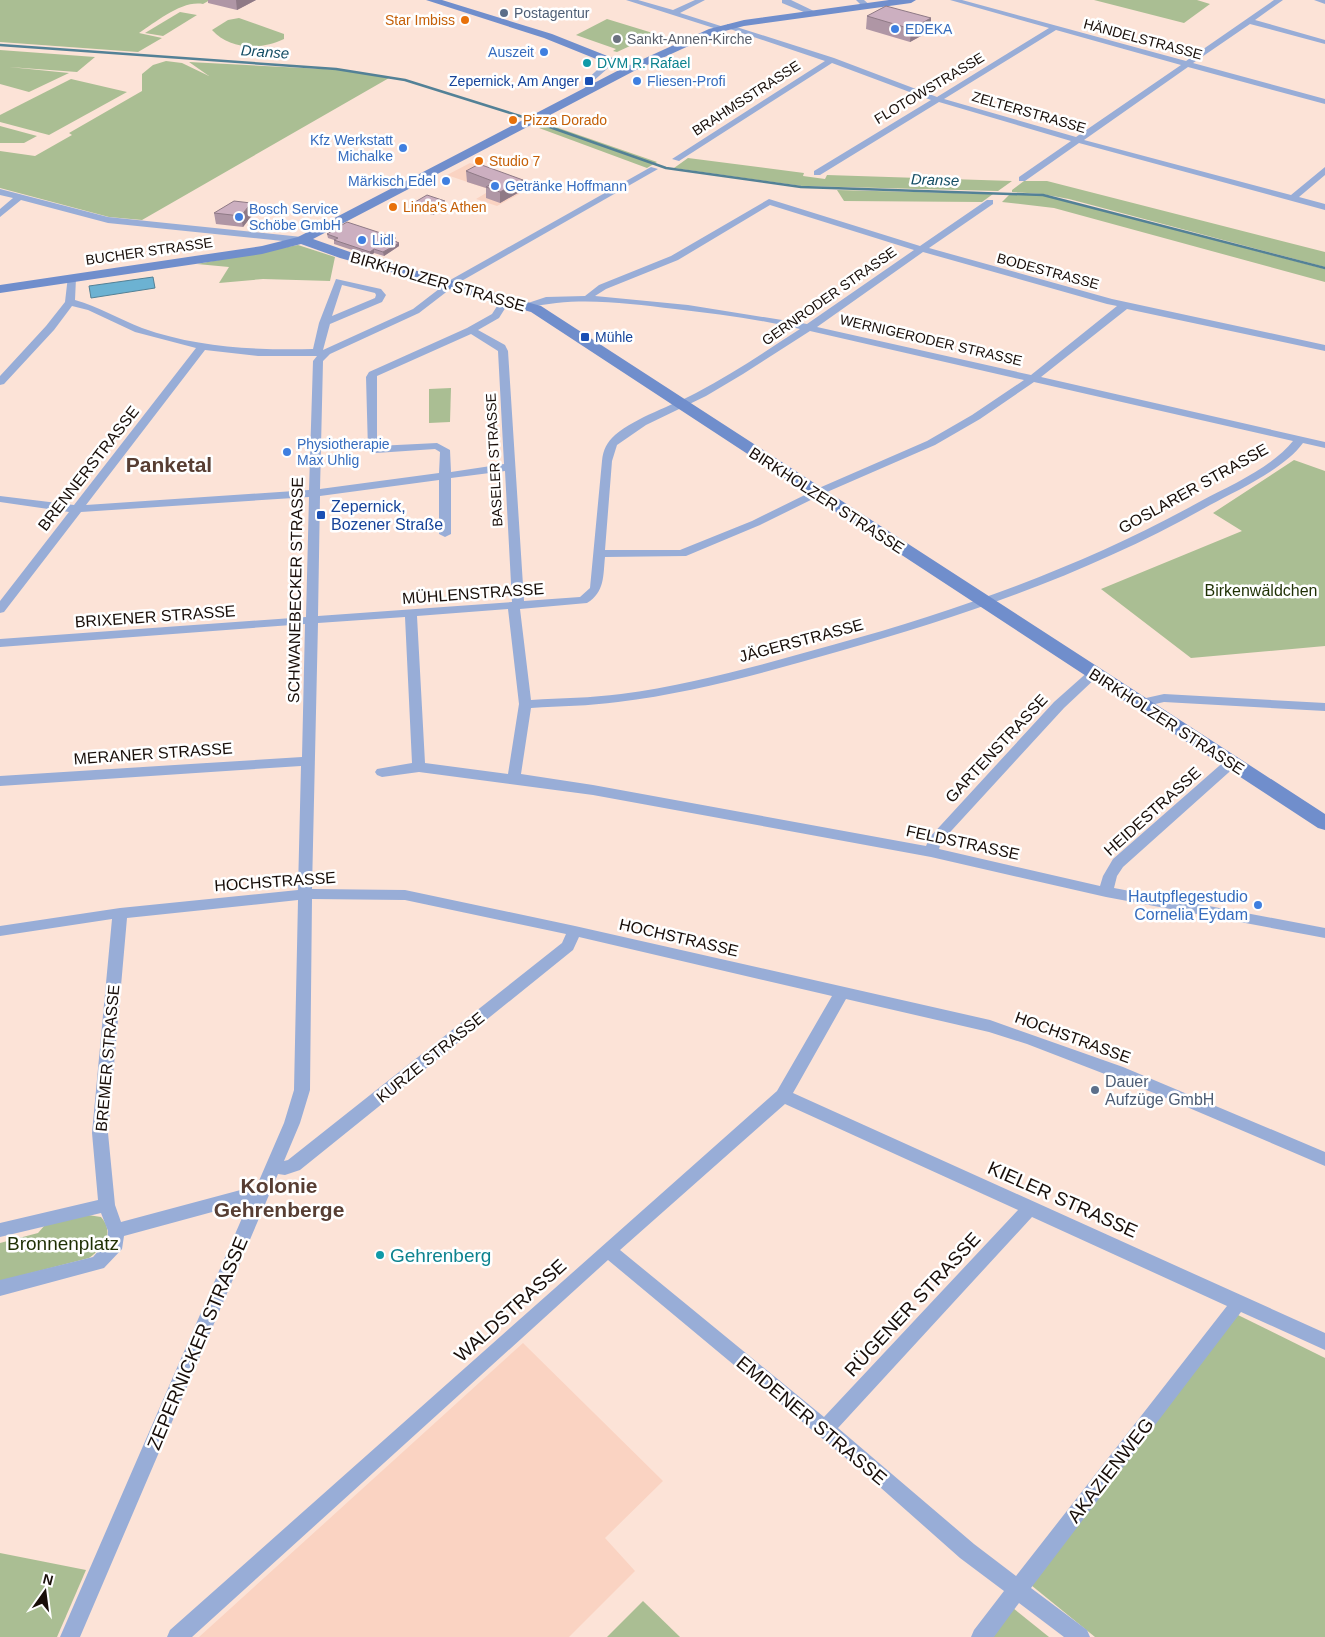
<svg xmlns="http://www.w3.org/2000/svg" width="1325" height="1637" viewBox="0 0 1325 1637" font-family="Helvetica,sans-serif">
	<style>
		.built { fill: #fad3c2 }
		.green { fill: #aabe93 }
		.water { fill: #6cb2d2; stroke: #538196 }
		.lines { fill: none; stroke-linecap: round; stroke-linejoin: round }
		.stream { stroke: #538196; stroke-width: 2.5 }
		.street { fill: #98add7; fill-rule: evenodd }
		.secondary { fill: #708ecc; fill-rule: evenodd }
		.wall { fill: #af96a5 }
		.shaded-wall { fill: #8f7a86 }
		.building { fill: #ccafc0; stroke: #8f7a86 }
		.service-dot { fill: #5c6f8a; stroke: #fff; stroke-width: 2 }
		.food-dot { fill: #e8710a; stroke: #fff; stroke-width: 2 }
		.shop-dot { fill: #3f7fe0; stroke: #fff; stroke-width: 2 }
		.worship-dot { fill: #6b7280; stroke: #fff; stroke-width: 2 }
		.culture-dot { fill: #0f9aa8; stroke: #fff; stroke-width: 2 }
		.transit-dot { fill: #1a4fb4; stroke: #fff; stroke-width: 2 }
		.labels { text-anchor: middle; stroke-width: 5; stroke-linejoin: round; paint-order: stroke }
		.far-service-label { font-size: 14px; fill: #4e5e75; stroke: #fff; text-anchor: start }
		.far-food-label { font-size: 14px; fill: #c56008; stroke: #fff; text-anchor: start }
		.far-shop-label { font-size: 14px; fill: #366cbe; stroke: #fff; text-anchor: start }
		.far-worship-label { font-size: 14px; fill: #5b616d; stroke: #fff; text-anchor: start }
		.far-street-label { font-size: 14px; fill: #180e09; stroke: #fff }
		.far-culture-label { font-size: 14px; fill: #0d838f; stroke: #fff; text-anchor: start }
		.far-transit-label { font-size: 14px; fill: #164399; stroke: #fff; text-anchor: end }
		.far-water-label { font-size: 15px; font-style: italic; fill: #144d64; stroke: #fff }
		.street-label { font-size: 16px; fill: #180e09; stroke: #fff }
		.transit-label { font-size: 16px; fill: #164399; stroke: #fff; text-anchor: start }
		.park-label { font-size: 16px; fill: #1f3004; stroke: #fff }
		.shop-label { font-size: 16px; fill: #366cbe; stroke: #fff; text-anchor: end }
		.service-label { font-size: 16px; fill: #4e5e75; stroke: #fff; text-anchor: start }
		.near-street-label { font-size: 19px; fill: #180e09; stroke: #fff }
		.near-park-label { font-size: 19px; fill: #1f3004; stroke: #fff }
		.near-culture-label { font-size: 19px; fill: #0d838f; stroke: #fff; text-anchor: start }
		.district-label { font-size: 21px; font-weight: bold; fill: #573e33; stroke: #fff }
		.near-neighbourhood-label { font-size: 21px; font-weight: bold; fill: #573e33; stroke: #fff }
	</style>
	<rect width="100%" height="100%" fill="#fce3d7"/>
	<g class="built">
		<polygon points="470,163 534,186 497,206 476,199 491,190 447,175"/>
		<polygon points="523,1343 663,1481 605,1538 635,1571 569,1637 199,1637"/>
	</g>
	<g class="green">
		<path d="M0,0h210l-7,4c-21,-4 -47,18 -64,29l23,5 -24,14 -138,-10z"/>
		<polygon points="1094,0 1197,0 1210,4 1184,23"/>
		<polygon points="180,12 197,15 163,36 145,33"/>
		<path d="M239,18l45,16v5c-23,11 -54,11 -72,-9l16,-10z"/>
		<polygon points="607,19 656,34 617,52 613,51 616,49 576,35"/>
		<polygon points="0,50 95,57 77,72 9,67 69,73 29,92 0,84"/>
		<polygon points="166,61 182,63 209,76 189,62 343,70 389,78 142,220 109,217 0,188 0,151 35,156 72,135 69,133 142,91 142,74 153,65"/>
		<polygon points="71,79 127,92 49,135 0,122 0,115"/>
		<polygon points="547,124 657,162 647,168 539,128"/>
		<polygon points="0,126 37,136 24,143 0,143"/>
		<polygon points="688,158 804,173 803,176 825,179 827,175 1012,181 998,191 802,186 674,168"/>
		<polygon points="1024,181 1047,181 1325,252 1325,267 1069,199 1042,194 1012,192 1012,190"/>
		<polygon points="837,190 993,194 982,202 844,201"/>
		<polygon points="1010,194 1042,195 1067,201 1325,269 1325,282 1054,208 1002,202"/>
		<polygon points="298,245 335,257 330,281 263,279 219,283 229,267 197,264"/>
		<polygon points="451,388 450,422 429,423 429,389"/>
		<polygon points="1294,460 1325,471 1325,646 1191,658 1101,589 1242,531 1213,513"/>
		<path d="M88,1215l13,2c14,16 3,30 -12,41l-89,23v-38l38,-10 7,-8z"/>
		<polygon points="1238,1315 1325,1358 1325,1637 1095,1637 1026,1581"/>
		<polygon points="0,1553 86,1570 57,1637 0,1637"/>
		<polygon points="643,1601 680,1637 607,1637"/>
		<polygon points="1008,1604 1049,1637 981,1637"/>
	</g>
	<polygon class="water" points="153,277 155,288 91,298 89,286"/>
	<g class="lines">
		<g class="stream">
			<polyline points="0,45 336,69 405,80 523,117"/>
			<polyline points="544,125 666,168 801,187 1043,195 1325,268"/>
		</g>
		<g class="street">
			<polygon points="626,0 638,0 673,10 695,0 705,0 680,13 727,28 720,30"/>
			<polygon points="782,0 791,0 818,13 811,15 782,3"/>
			<polygon points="856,0 864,0 871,6 864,8"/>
			<path d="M950,0h12l224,61 88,-61h9l-28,20 70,20v4l-75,-20 -57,39 132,36v5l-137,-37 -104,73 207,55 34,-28v8l-26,22 26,7v6l-246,-67 -54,38h-6v-4l52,-36 -132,-39 -119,73h-6v-4l117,-71 -99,-37 -153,98 -7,-2 153,-98 -98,-33v-4l107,34 103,39 112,-69zM1056,30l125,35 -105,72 -132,-38z"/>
			<polygon points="1314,0 1325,0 1325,4"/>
			<polygon points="608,60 615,62 591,83 593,92 587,92 583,83"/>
			<path d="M651,167l7,2 -200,114 -39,30 -89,41 -7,7 -3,128 119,-16 1,-21 -5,-3 -59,4 -8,-3 -2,-73 3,-5 98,-44 25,-14 11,-17h6l2,2 -12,19 -21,12 27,15 3,6 16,250 56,-4 10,-9 12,-127c1,-11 5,-19 13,-26 23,-19 55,-28 81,-42 36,-19 70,-42 104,-64 -41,-10 -83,-15 -125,-20 -50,-6 -99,-13 -148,-1l-5,-3 24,-8 39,-1 14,-11 72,-29 98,-57 151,47 67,-46h6v4l-64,44 183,51 213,46v6l-198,-42 -86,68 284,65v6l-22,-5c-19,26 -65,47 -93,62 -116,66 -242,110 -370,146 -73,21 -147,42 -222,51 -29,4 -58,4 -87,6l-10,66 72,11 333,61 4,-9 124,-135 36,-32h8l2,3 -2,3 -34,32 -123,134 -2,7 161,37 3,-10 10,-17 114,-100h10l2,3 -2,3 -114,102 -6,9 -3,12 211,40v10l-219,-41 -175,-40 -338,-62 -174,-23 -37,5 -5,-2 -2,-3 2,-3 35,-6 -7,-146 -87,6 -6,266 93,1 170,36 415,94 133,47 202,85v14l-171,-73 -127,-49 -38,-12 -143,-33 -53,94 532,240v17l-84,-38 -210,276 56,42 3,7h-26l-45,-34 -25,34h-23l3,-7 30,-39 -44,-33 -88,-78 -264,-220 -416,377h-25l3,-7 607,-539 55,-95 -253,-59 -6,13 -273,220 -15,5 -7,-1 -198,463h-20l189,-435 -125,34 -2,13 -18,19 -104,28v-16l93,-23 14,-16 1,-10 -7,-18 -101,24v-14l98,-23 -6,-67 20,-214 -112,17v-10l120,-18 178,-18 3,-124 -301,20v-10l302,-19 3,-133 -305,23v-8l306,-22 3,-120 -228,15 -77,100 -4,1v-12l69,-89 -69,-10v-6l74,9 122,-157 -61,-16 -47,-22 -16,-4 -18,24 -50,54 -4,1v-9l46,-50 19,-24 3,-26 8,2 -1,22c24,7 44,19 67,28 56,20 113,22 171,21l6,-26 17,-44 45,10 5,6 -4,7 -52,22 -7,26 90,-41 39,-30zM770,205l144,45 -107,74 -119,-19 -93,-9 11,-7 72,-29zM923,252l184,52 10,2 -86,69 -214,-48zM342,285l33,8 1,2 -1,3 -43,18zM810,331l214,49 -52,35 -45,26 -108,47 -67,33 -72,29h-75l7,-89 5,-16 29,-20 60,-29 37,-22zM471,334l27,17 6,113 -53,8 -1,-22 -13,-7 -60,3v-70zM205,350l53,6h59l-4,5 -4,129 -223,15zM1034,382l259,59c-22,27 -62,44 -92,60 -115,64 -239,108 -365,143 -71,20 -142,40 -215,50 -30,4 -60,4 -90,6l-11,-91 67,-6c18,-11 16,-27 18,-46l81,-1 74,-31 67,-33 108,-47 45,-26zM505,471l7,131 -194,14 2,-120 119,-16v54l6,3 6,-3v-56zM508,609l11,95 -11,70 -83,-11 -8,-147zM312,899l93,1 161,34 -4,9 -274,217 -4,1 16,-38 10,-33zM298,900l-4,190 -10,33 -29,67 -7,-2 -127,34 -6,-17 -7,-72 19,-215zM785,1104l233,106 -194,207 -204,-167zM1032,1217l195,89 -211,270 -42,-32 -136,-116z"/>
			<polygon points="0,189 108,217 302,237 307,240 302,243 108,223 21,200 0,217 0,209 13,198 0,195"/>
			<polygon points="1164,694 1325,703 1325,711 1164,702 1142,707 1136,703 1137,700"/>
		</g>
		<polygon class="secondary" points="426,0 442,0 552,34 630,65 709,29 744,20 889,0 916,0 911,3 744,26 717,33 634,71 313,239 350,252 541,306 1325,814 1325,830 1318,828 531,312 340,258 301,244 262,254 0,293 0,285 262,246 298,237 621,69 544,38"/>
	</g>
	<g class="wall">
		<polygon points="208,0 256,0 237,10 208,3"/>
		<polygon points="867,16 931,18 930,31 910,42 866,29"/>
		<polygon points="466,171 523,180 523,190 500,203 486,198 486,188 467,182"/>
		<polygon points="445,201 445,208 433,215 416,209 415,202"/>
		<polygon points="214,213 253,214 243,227 216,224"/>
		<polygon points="327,234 396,241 399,243 399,246 384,256 374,253 370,256 334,244 334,240 328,238"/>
	</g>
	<g class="shaded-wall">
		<polygon points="236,0 256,0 237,10"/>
		<polygon points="931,18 930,31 910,42 911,29"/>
		<polygon points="523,180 523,190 500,203 500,192"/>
		<polygon points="445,201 445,208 433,215 432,208"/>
		<polygon points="251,203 253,214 243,227 241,216"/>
		<polygon points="399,243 399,246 384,256 383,252"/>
		<polygon points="374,249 374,253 370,256 370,252"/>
	</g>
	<g class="building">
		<polygon points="886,6 931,18 911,29 867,16"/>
		<polygon points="479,164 523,180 500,192 486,187 495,182 466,171"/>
		<polygon points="427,195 445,201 432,208 415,202"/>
		<polygon points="234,201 251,203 241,216 214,213"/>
		<polygon points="347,222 396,238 392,240 399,243 383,252 374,249 370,252 334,240 338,238 327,234"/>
	</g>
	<g class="service-dot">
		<circle cx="504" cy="13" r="5"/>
		<circle cx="1095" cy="1090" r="5"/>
	</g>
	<g class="food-dot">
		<circle cx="465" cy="20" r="5"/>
		<circle cx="513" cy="120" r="5"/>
		<circle cx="479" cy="161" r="5"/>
		<circle cx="393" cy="207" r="5"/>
	</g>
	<g class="shop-dot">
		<circle cx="895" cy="29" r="5"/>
		<circle cx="544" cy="52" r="5"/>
		<circle cx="637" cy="81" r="5"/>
		<circle cx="403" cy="148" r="5"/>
		<circle cx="446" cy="181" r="5"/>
		<circle cx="495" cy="186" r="5"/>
		<circle cx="239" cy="217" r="5"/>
		<circle cx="362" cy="240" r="5"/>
		<circle cx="287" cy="452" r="5"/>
		<circle cx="1258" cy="905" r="5"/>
	</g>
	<circle class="worship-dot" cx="617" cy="39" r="5"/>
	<g class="culture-dot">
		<circle cx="587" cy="63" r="5"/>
		<circle cx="380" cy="1255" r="5"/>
	</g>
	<g class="transit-dot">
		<rect x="584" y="76" width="10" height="10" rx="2.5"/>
		<rect x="580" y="332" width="10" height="10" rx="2.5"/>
		<rect x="316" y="510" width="10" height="10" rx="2.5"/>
	</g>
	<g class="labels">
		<g class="far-service-label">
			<text x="514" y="18">Postagentur</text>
		</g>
		<g class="far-food-label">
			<text x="455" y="25" text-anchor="end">Star Imbiss</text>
			<text x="523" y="125">Pizza Dorado</text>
			<text x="489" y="166">Studio 7</text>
			<text x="403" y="212">Linda's Athen</text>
		</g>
		<g class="far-shop-label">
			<text x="905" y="34">EDEKA</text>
			<text x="534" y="57" text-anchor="end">Auszeit</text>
			<text x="647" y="86">Fliesen-Profi</text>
			<text x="393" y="145" text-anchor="end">Kfz Werkstatt<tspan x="393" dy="16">Michalke</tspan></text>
			<text x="436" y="186" text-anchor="end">Märkisch Edel</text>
			<text x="505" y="191">Getränke Hoffmann</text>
			<text x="249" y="214">Bosch Service<tspan x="249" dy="16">Schöbe GmbH</tspan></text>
			<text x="372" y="245">Lidl</text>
			<text x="297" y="449">Physiotherapie<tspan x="297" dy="16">Max Uhlig</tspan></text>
		</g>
		<g class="far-worship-label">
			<text x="627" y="44">Sankt-Annen-Kirche</text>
		</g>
		<g class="far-street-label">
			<text transform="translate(1143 39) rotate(15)" y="5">HÄNDELSTRASSE</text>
			<text transform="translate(929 88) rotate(-31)" y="5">FLOTOWSTRASSE</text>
			<text transform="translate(746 98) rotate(-33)" y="5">BRAHMSSTRASSE</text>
			<text transform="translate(1029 112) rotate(16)" y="5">ZELTERSTRASSE</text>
			<text transform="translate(149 251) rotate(-8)" y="5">BUCHER STRASSE</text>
			<text transform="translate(1048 271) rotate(15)" y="5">BODESTRASSE</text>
			<text transform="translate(829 296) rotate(-35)" y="5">GERNRODER STRASSE</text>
			<text transform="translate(931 340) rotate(13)" y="5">WERNIGERODER STRASSE</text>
			<text transform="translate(494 460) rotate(-93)" y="5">BASELER STRASSE</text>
		</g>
		<g class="far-culture-label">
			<text x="597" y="68">DVM R. Rafael</text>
		</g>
		<g class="far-transit-label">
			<text x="579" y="86">Zepernick, Am Anger</text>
			<text x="595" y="342" text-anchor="start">Mühle</text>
		</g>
		<g class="far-water-label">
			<text transform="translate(265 52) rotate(4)" y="5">Dranse</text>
			<text transform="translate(935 180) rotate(2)" y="5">Dranse</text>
		</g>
		<g class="street-label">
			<text transform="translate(438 281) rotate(16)" y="6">BIRKHOLZER STRASSE</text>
			<text transform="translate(88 468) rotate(-52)" y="6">BRENNERSTRASSE</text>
			<text transform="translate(1193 488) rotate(-29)" y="6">GOSLARER STRASSE</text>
			<text transform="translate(827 500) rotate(33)" y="6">BIRKHOLZER STRASSE</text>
			<text transform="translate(295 590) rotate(-89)" y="6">SCHWANEBECKER STRASSE</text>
			<text transform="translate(473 593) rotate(-4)" y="6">MÜHLENSTRASSE</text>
			<text transform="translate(155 616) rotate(-4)" y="6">BRIXENER STRASSE</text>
			<text transform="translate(801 640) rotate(-15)" y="6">JÄGERSTRASSE</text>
			<text transform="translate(1167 721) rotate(33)" y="6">BIRKHOLZER STRASSE</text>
			<text transform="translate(996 748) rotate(-47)" y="6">GARTENSTRASSE</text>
			<text transform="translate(153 753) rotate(-4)" y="6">MERANER STRASSE</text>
			<text transform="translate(1152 811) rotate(-42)" y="6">HEIDESTRASSE</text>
			<text transform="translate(963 842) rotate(12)" y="6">FELDSTRASSE</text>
			<text transform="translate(275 881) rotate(-4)" y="6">HOCHSTRASSE</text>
			<text transform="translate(679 937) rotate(13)" y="6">HOCHSTRASSE</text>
			<text transform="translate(1073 1037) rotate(20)" y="6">HOCHSTRASSE</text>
			<text transform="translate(430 1057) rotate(-39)" y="6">KURZE STRASSE</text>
			<text transform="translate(107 1058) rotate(-85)" y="6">BREMER STRASSE</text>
		</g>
		<g class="transit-label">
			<text x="331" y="512">Zepernick,<tspan x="331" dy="18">Bozener Straße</tspan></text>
		</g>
		<g class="park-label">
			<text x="1261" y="596">Birkenwäldchen</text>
		</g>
		<g class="shop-label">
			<text x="1248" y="902">Hautpflegestudio<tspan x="1248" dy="18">Cornelia Eydam</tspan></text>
		</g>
		<g class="service-label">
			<text x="1105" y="1087">Dauer<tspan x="1105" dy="18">Aufzüge GmbH</tspan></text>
		</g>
		<g class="near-street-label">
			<text transform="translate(1063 1199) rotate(24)" y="7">KIELER STRASSE</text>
			<text transform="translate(912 1304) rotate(-47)" y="7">RÜGENER STRASSE</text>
			<text transform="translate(510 1310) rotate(-42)" y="7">WALDSTRASSE</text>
			<text transform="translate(197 1343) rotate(-67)" y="7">ZEPERNICKER STRASSE</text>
			<text transform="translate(812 1420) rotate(40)" y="7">EMDENER STRASSE</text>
			<text transform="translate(1110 1470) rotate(-52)" y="7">AKAZIENWEG</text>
		</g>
		<g class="near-park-label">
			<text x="63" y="1250">Bronnenplatz</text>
		</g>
		<g class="near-culture-label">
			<text x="390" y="1262">Gehrenberg</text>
		</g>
		<g class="district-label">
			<text x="169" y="472">Panketal</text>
		</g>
		<g class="near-neighbourhood-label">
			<text x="279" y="1193">Kolonie<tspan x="279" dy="24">Gehrenberge</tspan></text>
		</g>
	</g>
	<g transform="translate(45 1592) rotate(14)" stroke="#ffffff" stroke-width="4" paint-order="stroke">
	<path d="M0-4L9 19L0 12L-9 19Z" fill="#180e09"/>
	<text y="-8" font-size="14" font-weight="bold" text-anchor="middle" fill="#180e09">N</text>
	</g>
</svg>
